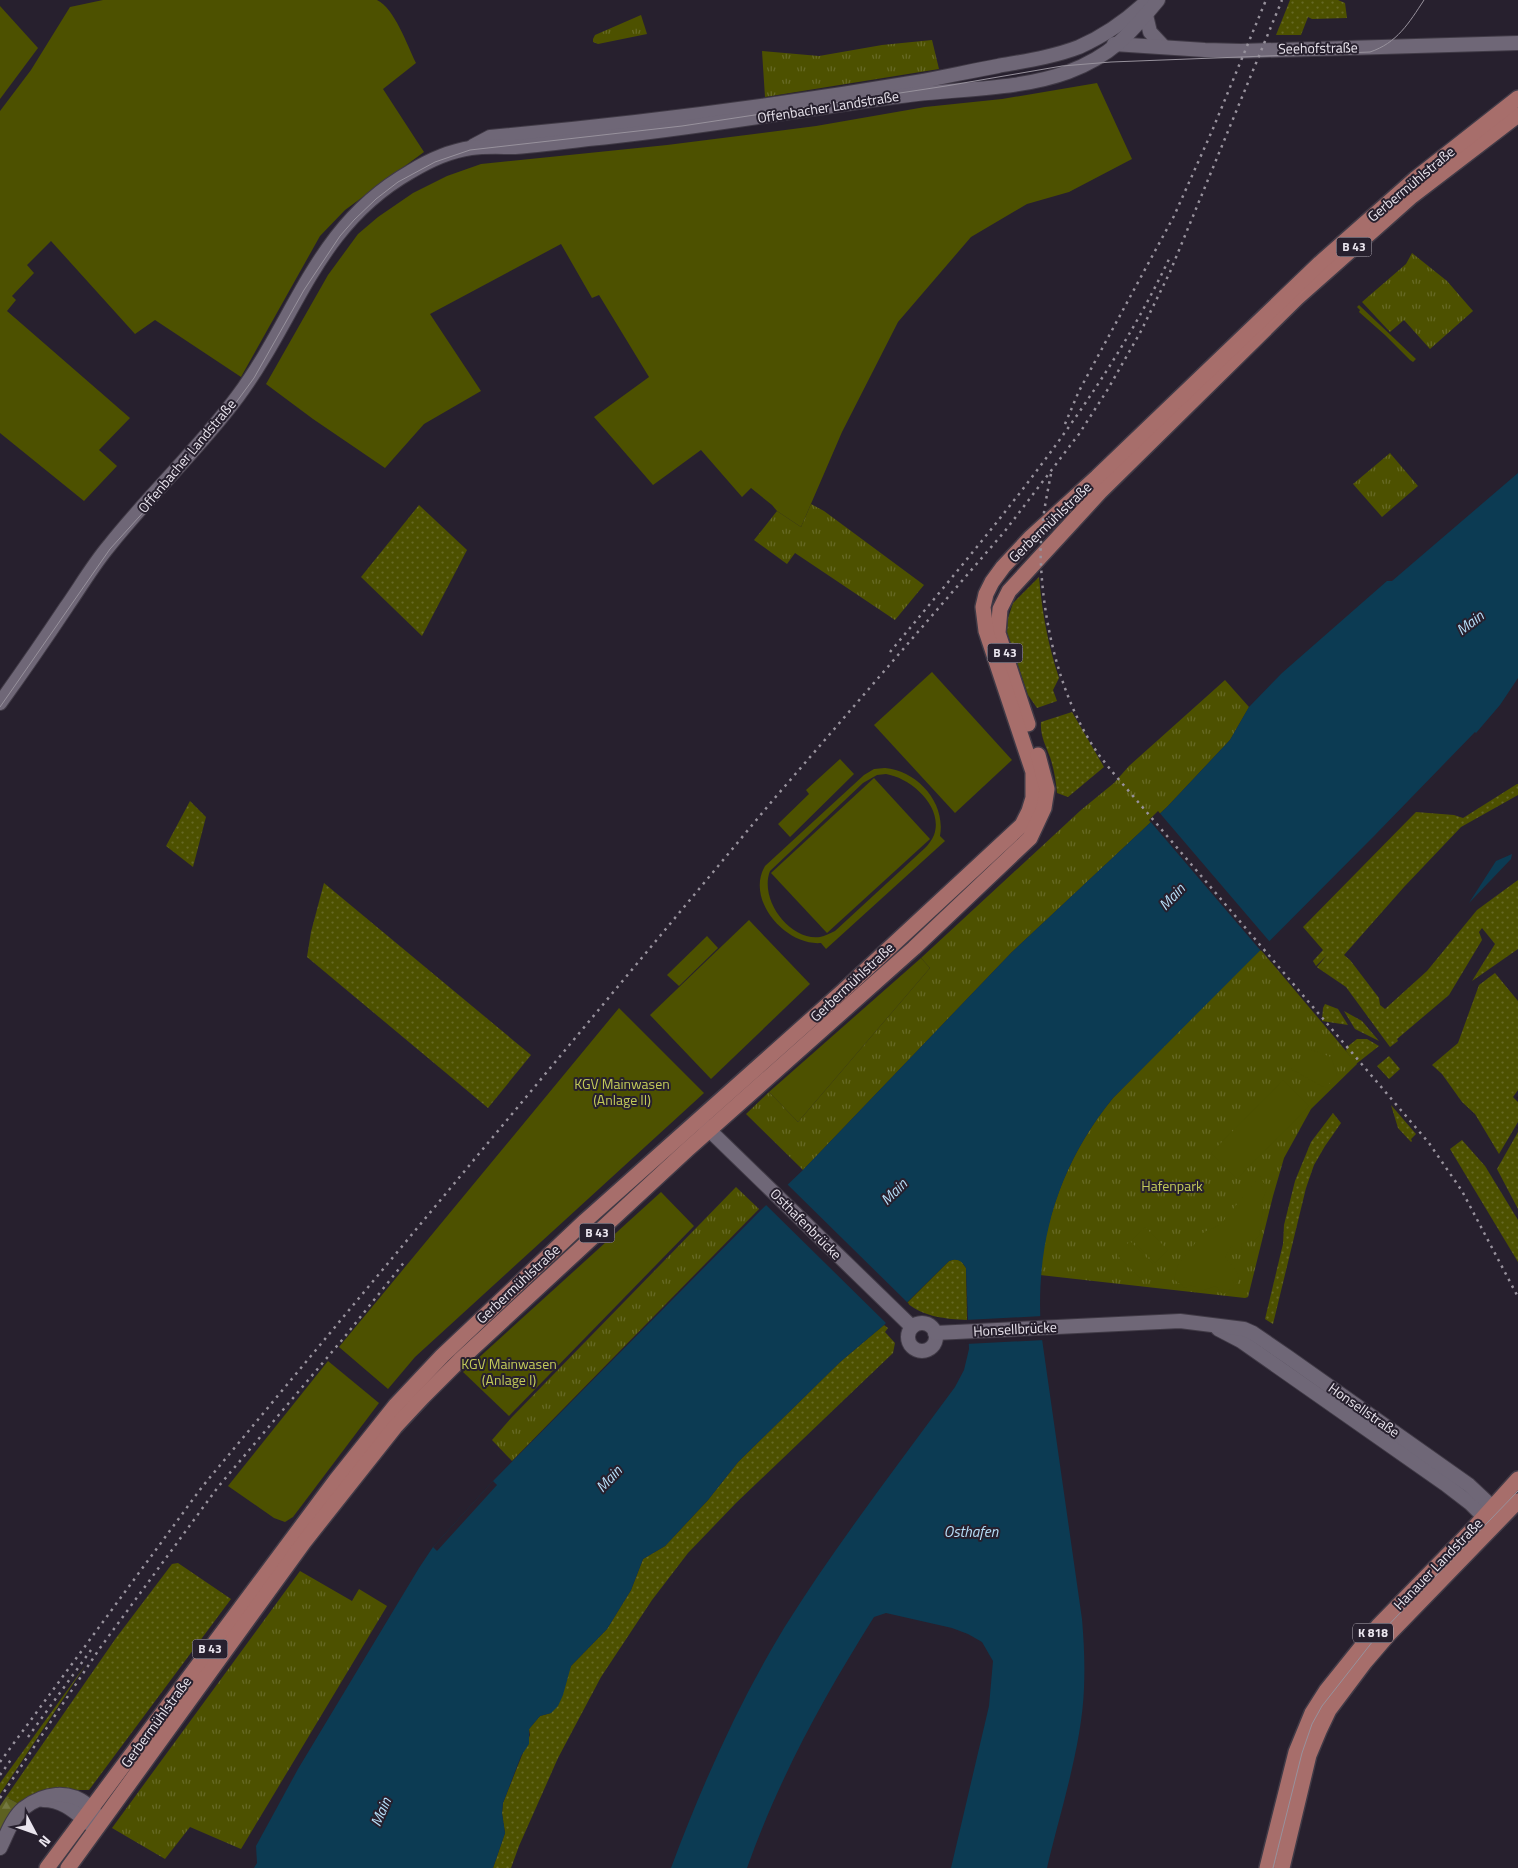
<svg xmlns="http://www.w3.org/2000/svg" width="1518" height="1868" viewBox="0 0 1518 1868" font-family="'Titillium Web',sans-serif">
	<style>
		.grass { fill: url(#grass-dots) }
		.forest { fill: url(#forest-firs) }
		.park { fill: url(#park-tufts) }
		.garden { fill: #4d5100; fill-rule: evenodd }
		.water { fill: #0c3b53 }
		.pier { fill: #27202e }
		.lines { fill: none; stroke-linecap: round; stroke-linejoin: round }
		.secondary-casing { stroke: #403a46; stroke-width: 16 }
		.primary-casing { stroke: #403a46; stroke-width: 18 }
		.secondary { stroke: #6f6777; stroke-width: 14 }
		.primary { stroke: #a76e6b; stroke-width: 15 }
		.tram { stroke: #98929d; stroke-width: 1 }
		.rail { stroke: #98929d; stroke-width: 2.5; stroke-dasharray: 2.5 5; stroke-linecap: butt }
		.labels { text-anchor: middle; stroke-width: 4; stroke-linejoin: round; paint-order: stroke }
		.shield { fill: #27202e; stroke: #b0aab4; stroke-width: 1 }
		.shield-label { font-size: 12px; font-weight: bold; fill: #eae5ee }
		.street-label { font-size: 14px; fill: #eae5ee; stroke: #27202e }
		.park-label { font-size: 14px; fill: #c2ca59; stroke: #27202e }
		.water-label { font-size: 15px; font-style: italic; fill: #b7dff9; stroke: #27202e }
	</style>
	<defs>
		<pattern id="grass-dots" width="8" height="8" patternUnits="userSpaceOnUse" patternTransform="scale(1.25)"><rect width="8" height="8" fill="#4d5100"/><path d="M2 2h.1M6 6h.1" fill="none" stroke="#676a26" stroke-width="1.8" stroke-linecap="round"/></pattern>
		<pattern id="forest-firs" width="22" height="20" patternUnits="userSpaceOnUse" patternTransform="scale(1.25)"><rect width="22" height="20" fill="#5d6121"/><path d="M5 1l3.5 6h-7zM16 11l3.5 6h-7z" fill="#747842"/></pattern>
		<pattern id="park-tufts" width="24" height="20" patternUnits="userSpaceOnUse" patternTransform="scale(1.25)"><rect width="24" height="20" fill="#4d5100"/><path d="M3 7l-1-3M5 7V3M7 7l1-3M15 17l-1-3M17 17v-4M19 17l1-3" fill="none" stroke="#676a26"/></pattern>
	</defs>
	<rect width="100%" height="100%" fill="#27202e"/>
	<g class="grass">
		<polygon points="1290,0 1338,0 1345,3 1347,18 1312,19 1308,17 1301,35 1276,35"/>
		<polygon points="419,505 467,550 422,636 361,577"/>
		<path d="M1039,577c3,35 9,68 20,101l-6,12 4,11 -20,7 -9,-13 -21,-63 1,-14 5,-15z"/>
		<path d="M1072,712l32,55 -36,30 -11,-4c-1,-12 -3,-24 -7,-36 -5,-13 -10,-22 -9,-35z"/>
		<polygon points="1517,784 1518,784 1518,795 1461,827 1404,887 1344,955 1350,960 1379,998 1380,1005 1385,1009 1427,971 1477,910 1518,880 1518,949 1472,981 1495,944 1482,928 1479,932 1482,940 1449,995 1397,1039 1398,1041 1390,1047 1346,987 1318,968 1317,967 1327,955 1316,966 1313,961 1323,950 1303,927 1416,812 1454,815 1463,818"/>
		<polygon points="190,801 206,817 193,867 166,846"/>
		<polygon points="324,883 531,1055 488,1108 307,957 311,932"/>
		<polygon points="1495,973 1518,1001 1518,1090 1513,1097 1518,1102 1518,1122 1499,1154 1475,1114 1462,1102 1442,1074 1432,1065 1458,1043 1479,985"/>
		<polygon points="1325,1004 1338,1009 1348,1025 1322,1021 1323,1008"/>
		<polygon points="1344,1011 1362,1021 1379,1041 1355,1029"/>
		<polygon points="1357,1039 1367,1039 1379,1046 1356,1064 1346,1051 1347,1047"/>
		<polygon points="1389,1056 1400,1069 1389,1079 1377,1066"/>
		<polygon points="1391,1105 1416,1134 1411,1139 1412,1141 1411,1142 1398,1128"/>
		<polygon points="1333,1113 1341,1123 1325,1146 1314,1165 1306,1188 1273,1324 1265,1319 1283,1244 1284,1225 1295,1181 1311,1142"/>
		<polygon points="1518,1132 1518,1209 1497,1169"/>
		<polygon points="1462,1140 1485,1166 1518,1220 1518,1262 1450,1149"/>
		<path d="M955,1259l6,2 5,7 1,52c-21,-1 -43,-3 -60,-17l42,-42z"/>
		<polygon points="884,1325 888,1328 885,1332 895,1343 893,1353 736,1503 688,1553 652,1600 601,1677 558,1758 519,1846 511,1868 493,1868 505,1833 502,1813 503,1803 530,1735 529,1729 540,1716 551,1713 571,1666 607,1629 631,1590 643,1559 665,1546 708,1500 738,1462 840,1362"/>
		<path d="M178,1563l53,36 -142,191c-31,1 -43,-7 -70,14l-13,-7 110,-159 56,-74z"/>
		<polygon points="87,1663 0,1794 0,1783"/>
	</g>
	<polygon class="forest" points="6,1797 19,1804 0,1834 0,1806"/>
	<g class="park">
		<polygon points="641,15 647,34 598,44 593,42 593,39 595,35"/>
		<polygon points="932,40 939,69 765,97 762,51 819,56 882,45"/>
		<polygon points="1412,253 1447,281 1473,311 1430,349 1404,320 1390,332 1362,302 1406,264"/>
		<polygon points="1390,453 1418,486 1382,517 1353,484"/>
		<polygon points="811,504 824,511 924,585 895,620 795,553 787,564 754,540 777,511 801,527"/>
		<polygon points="1225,680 1249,707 1230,740 1167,807 1012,952 803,1170 746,1114 769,1092 798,1122 930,968 921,958 1081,810 1114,783 1129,766"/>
		<path d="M1260,949l97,115 -46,45 -27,49 -11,38 -25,101 -3,1 -205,-23c6,-65 31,-126 73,-177z"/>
		<polygon points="736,1187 759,1209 512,1461 492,1440 512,1417"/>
		<polygon points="300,1571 352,1601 359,1589 387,1606 241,1849 190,1827 165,1859 112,1828"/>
	</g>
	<g class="garden">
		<path d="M103,0h274c18,9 30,45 39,63l-33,26 41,63 -79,58 -25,26 -79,141 -86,-57 -20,14 -84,-93 -24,24 7,8 -22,23 4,4 -9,11 123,107 -31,32 18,16 -33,35 -84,-68v-322l31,-41 39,-63z"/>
		<polygon points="0,6 38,48 0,99"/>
		<polygon points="1097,83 1132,159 1069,192 1027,204 971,237 898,322 842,432 801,527 777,511 772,505 751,488 742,497 701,450 653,485 594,417 649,377 599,295 592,298 561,244 430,314 481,391 424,424 385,468 313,419 266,384 328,275 358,234 378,217 413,193 447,176 481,164 667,145 816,126 925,107 1002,99"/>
		<polygon points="1359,305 1416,359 1413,362 1410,360 1385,335 1359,312 1360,310 1357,307"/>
		<polygon points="932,672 1012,760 955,813 874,725"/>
		<polygon points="840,759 854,774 790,837 778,824 809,794 806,790"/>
		<path d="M885,768c32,3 61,34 55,68l5,5 -119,108 -5,-6c-35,3 -76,-43 -56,-77l99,-91 10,-6zM886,774c25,4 58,33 48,61 -2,5 -6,10 -9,13l-90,83c-5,2 -10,5 -15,6 -31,4 -61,-38 -50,-66l93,-88 14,-8z"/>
		<polygon points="874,778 930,839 827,933 771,873"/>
		<polygon points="749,920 810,984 711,1079 650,1015"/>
		<polygon points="707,936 718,948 679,986 667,975"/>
		<polygon points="921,958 930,968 798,1122 769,1092"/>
		<polygon points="619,1008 704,1093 415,1357 388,1389 339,1347"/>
		<polygon points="1309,1049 1331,1057 1337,1075 1325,1088 1291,1069"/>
		<polygon points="1283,1080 1309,1106 1237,1179 1211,1153"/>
		<path d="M1260,1176l7,13 -5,12 1,7 -4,28 -4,4 -14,4 1,6 -6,4 -4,-9 -7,12c6,9 21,19 9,30 -3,3 -7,4 -10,7l-3,-1 -5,-7 -15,5 -5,-1v-3l-7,-2 -4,3 -3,-2 1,-1 -5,-2 -4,-4 4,-14 26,-33 16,-7z"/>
		<polygon points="661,1192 694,1226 509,1416 463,1372"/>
		<polygon points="1145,1227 1168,1250 1155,1263 1132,1240"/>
		<polygon points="1130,1241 1153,1264 1140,1278 1117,1255"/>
		<polygon points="328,1361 379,1403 293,1517 285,1522 274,1518 228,1486"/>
	</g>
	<g class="water">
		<path d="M1518,473v205l-18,27 -24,28 -1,-1 -99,102 -263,264c-56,69 -78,146 -72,234l41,287c2,23 3,46 2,69 -2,58 -24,124 -37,180h-96l38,-162 4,-45 -11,-19 -14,-8 -16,-6 -66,-15 -12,4c-52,83 -94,159 -127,251h-76c31,-83 67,-164 113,-240 52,-83 113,-162 171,-241l9,-17 5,-21 -3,-81c-4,-7 -8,-10 -17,-7l-65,64 -44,37 -102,100 -30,38 -43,46 -22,13 -12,31 -24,39 -36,37 -8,29 -5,11 -7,7 -11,3 -11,13v15l-8,12 -18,47 -1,10 3,20 -12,35h-239l3,-5 -1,-17 42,-77 121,-201 14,-21 60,-66 268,-271 42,-40 209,-218 155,-145 63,-67 19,-33 33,-34 105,-92h5z"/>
		<polygon points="1512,854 1511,859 1469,903 1496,861"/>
	</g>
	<g class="pier">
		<polygon points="1158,811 1270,942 1261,951 1149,820"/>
		<polygon points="786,1183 909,1304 888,1325 764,1203"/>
		<polygon points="1043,1316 1045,1340 966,1344 965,1320"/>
		<polygon points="493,1481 497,1485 437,1551 433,1547"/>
	</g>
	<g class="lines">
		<defs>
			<g id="secondary">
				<polyline points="1146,15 1150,32 1163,46"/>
				<polyline points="1114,44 1205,50 1241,51 1518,43"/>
				<path d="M473,146l17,-9c143,-13 285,-31 427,-55 27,-5 54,-11 81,-16 27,-5 55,-9 81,-19 25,-11 48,-27 68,-46"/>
				<path d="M0,703c23,-32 45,-64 67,-97 14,-20 26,-41 42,-60 41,-52 90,-97 129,-150 60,-81 78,-170 172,-224 18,-11 40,-21 61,-24 15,-2 30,-1 44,-1 25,-2 49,-5 73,-8 105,-10 209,-29 313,-43 54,-8 115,-5 167,-24 43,-16 62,-38 90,-72"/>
				<polyline points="701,1122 912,1327"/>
				<circle cx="922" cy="1337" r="14"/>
				<polyline points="1218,1329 1241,1341 1445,1484 1471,1504 1491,1524"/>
				<polyline points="935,1333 1180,1321 1244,1329 1253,1333 1288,1357 1469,1485 1500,1514"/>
				<path d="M43,1800c21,0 33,13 48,25"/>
				<path d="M0,1848c7,-14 12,-30 24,-40 20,-15 44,-19 64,-3 8,6 10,14 8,24"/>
			</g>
			<g id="primary">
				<polyline points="1028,724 998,633 1000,609 1009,591 1100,492 1297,298 1412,196 1518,115"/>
				<polyline points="47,1868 336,1480 395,1406 442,1356 585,1221 843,991 1022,825 1029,811 1033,798 1033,772 986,631 983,607 986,594 992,582 1003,567 1030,538 1097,477 1320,263 1415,179 1518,98"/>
				<polyline points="68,1868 304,1542 395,1427 423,1397 460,1360 688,1149 914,948 1030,838 1044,808 1047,789 1038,755"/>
				<polyline points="1267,1868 1296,1752 1312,1713 1326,1691 1379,1625 1472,1530 1518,1479"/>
				<polyline points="1282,1868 1309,1755 1319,1731 1329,1710 1365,1662 1389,1634 1518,1501"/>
			</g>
		</defs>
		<use href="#secondary" class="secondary-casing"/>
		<use href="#primary" class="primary-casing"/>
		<use href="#secondary" class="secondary"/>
		<use href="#primary" class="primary"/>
		<g class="tram">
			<path d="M0,707l110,-158 97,-107 47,-64 50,-88 36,-54 14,-16 22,-21 22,-17 37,-20 35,-12 212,-24 264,-40 116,-20 49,-4 259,-10c27,-9 39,-29 54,-52"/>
			<polyline points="1273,1868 1302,1753 1312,1724 1322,1706 1373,1641 1518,1491"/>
		</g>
		<g class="rail">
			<polyline points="1065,424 1079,391 1174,216 1212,131 1266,0"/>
			<path d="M1051,474c-6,30 -12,61 -10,91 3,63 21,138 58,190 7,9 14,18 22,27l308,361 33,48 56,106"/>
			<path d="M890,652c103,-124 211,-249 280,-395"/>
			<polyline points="28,1737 91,1650"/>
			<polyline points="0,1762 202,1487 773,800 1005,531 1079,434 1108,389 1141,331 1170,272 1282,0"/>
			<polyline points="0,1775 13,1757"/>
			<polyline points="0,1798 100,1648 218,1487 342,1340 406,1260"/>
		</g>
	</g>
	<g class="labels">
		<g class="shield">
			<rect x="1336.5" y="237.5" width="35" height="19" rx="4"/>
			<rect x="987.5" y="643.5" width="35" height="19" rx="4"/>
			<rect x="579.5" y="1223.5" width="35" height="19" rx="4"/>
			<rect x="1353" y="1623.5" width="40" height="19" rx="4"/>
			<rect x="192.5" y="1639.5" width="35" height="19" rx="4"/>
		</g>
		<g class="shield-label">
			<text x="1354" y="251">B 43</text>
			<text x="1005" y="657">B 43</text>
			<text x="597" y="1237">B 43</text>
			<text x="1373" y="1637">K 818</text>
			<text x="210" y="1653">B 43</text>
		</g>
		<g class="street-label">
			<text transform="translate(1318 48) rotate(-1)" y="5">Seehofstraße</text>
			<text transform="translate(828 107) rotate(-9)" y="5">Offenbacher Landstraße</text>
			<text transform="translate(1411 184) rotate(-40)" y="5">Gerbermühlstraße</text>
			<text transform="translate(187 456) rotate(-50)" y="5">Offenbacher Landstraße</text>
			<text transform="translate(1050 522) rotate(-44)" y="5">Gerbermühlstraße</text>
			<text transform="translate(852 982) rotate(-43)" y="5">Gerbermühlstraße</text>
			<text transform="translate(806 1224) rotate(45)" y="5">Osthafenbrücke</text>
			<text transform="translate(518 1284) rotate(-43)" y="5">Gerbermühlstraße</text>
			<text transform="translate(1015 1329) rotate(-3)" y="5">Honsellbrücke</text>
			<text transform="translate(1364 1410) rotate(35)" y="5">Honsellstraße</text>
			<text transform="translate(1438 1564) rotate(-46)" y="5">Hanauer Landstraße</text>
			<text transform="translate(156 1722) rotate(-54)" y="5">Gerbermühlstraße</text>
		</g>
		<g class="park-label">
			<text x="622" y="1089">KGV Mainwasen<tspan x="622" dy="16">(Anlage II)</tspan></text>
			<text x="1172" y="1191">Hafenpark</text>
			<text x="509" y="1369">KGV Mainwasen<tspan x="509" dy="16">(Anlage I)</tspan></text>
		</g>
		<g class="water-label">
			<text transform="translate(1470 623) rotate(-38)" y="5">Main</text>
			<text transform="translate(1172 897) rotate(-47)" y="5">Main</text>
			<text transform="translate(894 1192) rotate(-45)" y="5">Main</text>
			<text transform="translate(609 1479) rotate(-47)" y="5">Main</text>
			<text x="971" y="1537">Osthafen</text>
			<text transform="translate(381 1812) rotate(-67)" y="5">Main</text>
		</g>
	</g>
	<g transform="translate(35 1833) rotate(131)" stroke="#27202e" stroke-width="4" paint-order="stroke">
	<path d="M0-4L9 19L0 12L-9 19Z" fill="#eae5ee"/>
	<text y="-8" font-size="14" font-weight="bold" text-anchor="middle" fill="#eae5ee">N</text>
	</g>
</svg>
